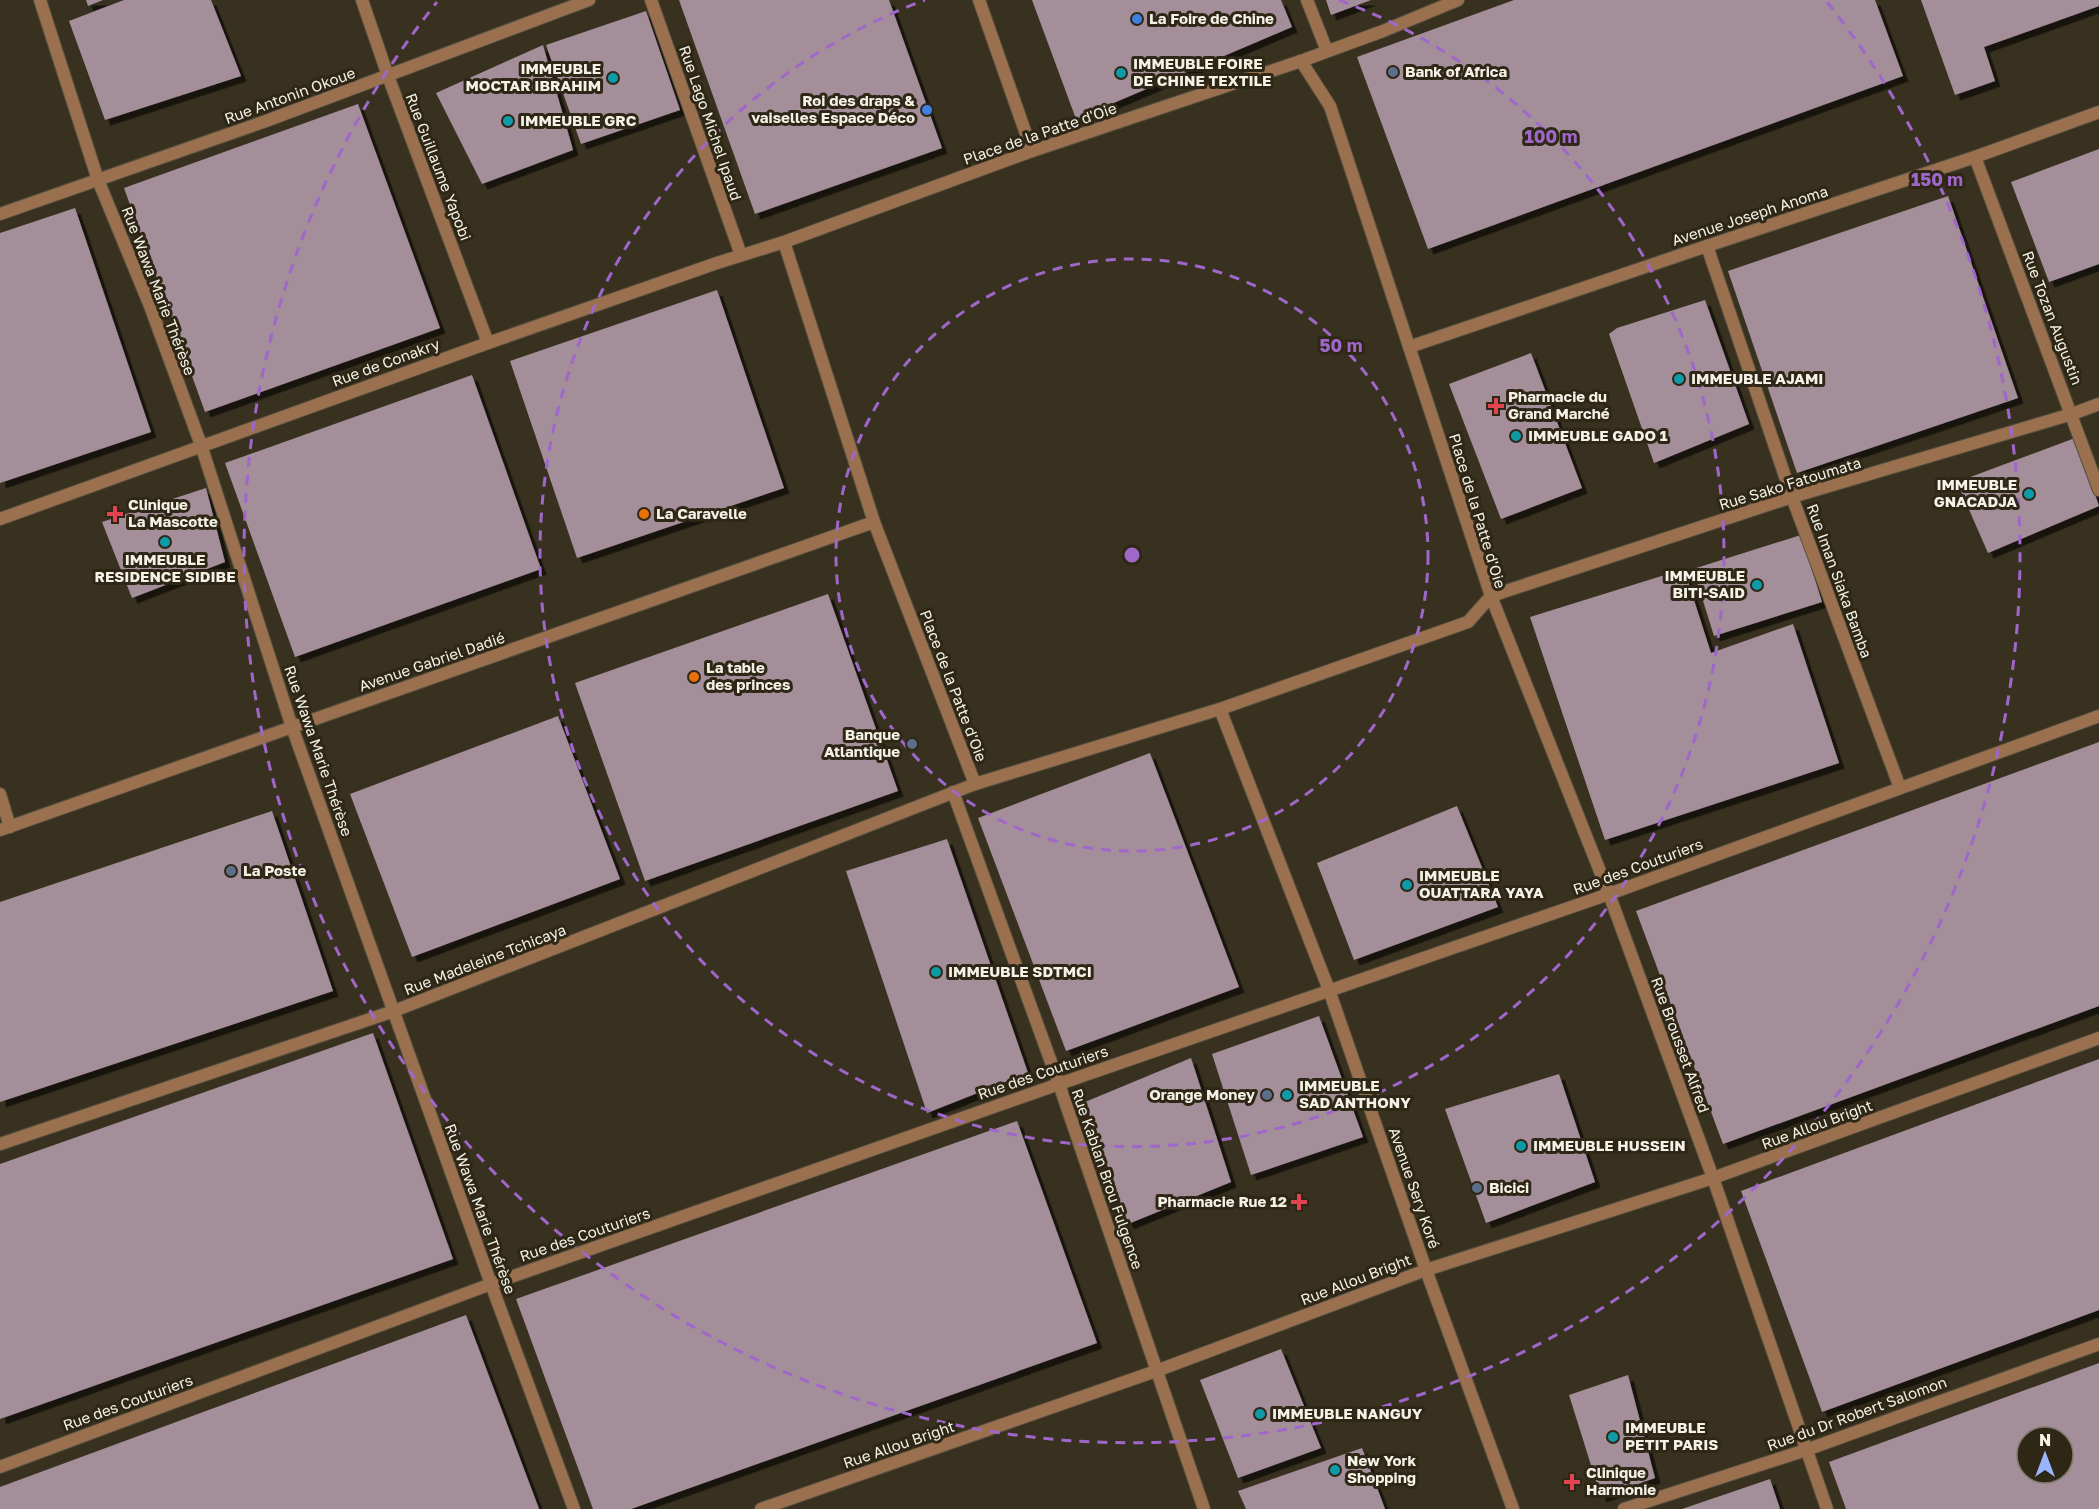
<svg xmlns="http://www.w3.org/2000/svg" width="2099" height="1509" viewBox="0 0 2099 1509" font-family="'Golos Text',sans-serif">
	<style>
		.building { fill: #a48e99; fill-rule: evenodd; filter: url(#shadow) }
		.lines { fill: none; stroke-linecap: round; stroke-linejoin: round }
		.minor-casing { stroke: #565040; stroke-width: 14 }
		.tertiary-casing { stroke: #565040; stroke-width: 14 }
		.minor { stroke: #9a704e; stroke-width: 12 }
		.tertiary { stroke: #9a704e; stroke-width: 12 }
		.ring { fill: none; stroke: #a067cb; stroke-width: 3; stroke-dasharray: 10 8 }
		.shop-dot { fill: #3f7fe0; stroke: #2e2716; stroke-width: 2 }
		.service-dot { fill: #5c6f8a; stroke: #2e2716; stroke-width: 2 }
		.culture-dot { fill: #0f9aa8; stroke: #2e2716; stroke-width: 2 }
		.health-dot { fill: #e0444e; stroke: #2e2716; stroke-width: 2 }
		.food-dot { fill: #e8710a; stroke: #2e2716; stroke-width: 2 }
		.labels { text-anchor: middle; stroke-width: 6; stroke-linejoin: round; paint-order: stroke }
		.poi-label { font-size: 15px; font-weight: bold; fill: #f5f1e6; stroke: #2e2716; text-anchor: start }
		.street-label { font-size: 15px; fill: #f5f1e6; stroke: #2e2716 }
		.centre { fill: #a067cb; stroke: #2e2716; stroke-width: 3 }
		.ring-label { font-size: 18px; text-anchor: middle; font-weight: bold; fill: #a067cb; stroke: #2e2716; stroke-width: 6; stroke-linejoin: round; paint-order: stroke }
	</style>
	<defs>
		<filter id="shadow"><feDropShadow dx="5.5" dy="5.5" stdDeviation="0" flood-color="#0009"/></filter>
	</defs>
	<rect width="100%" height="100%" fill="#383120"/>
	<g class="building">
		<polygon points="86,0 103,0 88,6"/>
		<polygon points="124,0 211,0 241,76 105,120 69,21"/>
		<polygon points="679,0 889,0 942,148 755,214"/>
		<polygon points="1032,0 1281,0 1292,27 1076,119"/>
		<polygon points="1326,0 1371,0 1331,15"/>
		<polygon points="1514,0 1875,0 1903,76 1428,249 1357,57"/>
		<polygon points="1921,0 2099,0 2099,6 1984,47 1995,81 1955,95"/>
		<polygon points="646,11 680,110 581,144 546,45"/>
		<polygon points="543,45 573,150 482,184 436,93"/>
		<polygon points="358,104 440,328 205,412 124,188"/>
		<polygon points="2099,149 2099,264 2049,282 2011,182"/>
		<polygon points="1948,196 2018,398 1797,473 1728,271"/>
		<polygon points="75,208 151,432 0,483 0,233"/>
		<polygon points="717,290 784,488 577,558 510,361"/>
		<polygon points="1705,300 1749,424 1654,463 1609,334 1617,328"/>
		<polygon points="1531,353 1582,488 1501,519 1449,384"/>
		<polygon points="472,375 541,569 295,657 225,463"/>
		<polygon points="2075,438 2099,506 1988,553 1957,482"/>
		<polygon points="206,488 225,562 132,598 102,522"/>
		<polygon points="1801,535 1822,602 1714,636 1693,569"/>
		<polygon points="1684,569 1711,653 1793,624 1839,763 1605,840 1530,617"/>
		<polygon points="828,594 898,791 645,881 575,683"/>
		<polygon points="558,716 620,879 412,957 350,794"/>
		<polygon points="2099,742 2099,1006 1723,1144 1636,911"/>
		<polygon points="1150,753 1239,987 1066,1051 978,818"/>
		<polygon points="1457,806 1498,907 1354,960 1317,863"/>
		<polygon points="272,811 333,991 0,1102 0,902"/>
		<polygon points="947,839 1028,1073 927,1113 846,871"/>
		<polygon points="1319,1016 1363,1137 1251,1175 1212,1054"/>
		<polygon points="373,1033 453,1259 0,1419 0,1164"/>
		<polygon points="1191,1058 1231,1182 1128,1224 1085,1102"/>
		<polygon points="2099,1059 2099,1310 1822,1412 1741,1191"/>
		<polygon points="1559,1074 1595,1182 1486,1223 1445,1109"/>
		<polygon points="1017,1121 1097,1343 631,1509 593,1509 516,1299"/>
		<polygon points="466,1315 539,1509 0,1509 0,1487"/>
		<polygon points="1281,1349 1321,1448 1238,1478 1200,1380"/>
		<path d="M2099,1363v146h-253l-17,-47zM2027,1437h36v36h-36z"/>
		<polygon points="1628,1375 1655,1478 1601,1497 1569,1395"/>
		<polygon points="1362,1448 1385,1509 1246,1509 1238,1491"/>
		<polygon points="1770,1479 1780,1509 1682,1509"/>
	</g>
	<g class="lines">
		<defs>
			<g id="minor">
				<polyline points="40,0 98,180 150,306 201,445 292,727 491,1284 574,1509"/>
				<polyline points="362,0 388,76 488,343"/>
				<polyline points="651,0 741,255"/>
				<polyline points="1307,0 1327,51"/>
				<polyline points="1301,61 1383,31 1458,0"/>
				<polyline points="1975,157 2099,490"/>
				<polyline points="0,214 266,121 589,0"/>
				<polyline points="1707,246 1792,497 1900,788"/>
				<polyline points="0,519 488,343 717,263 784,242"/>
				<polyline points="953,792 1059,1084 1204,1509"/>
				<polyline points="0,794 10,827"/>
				<polyline points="0,1144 394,1011 975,784"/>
				<polyline points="0,1467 491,1284 1059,1084 1609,894 2099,716"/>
				<polyline points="761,1509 1156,1371 1426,1270 1713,1178 2099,1038"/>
				<polyline points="1624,1509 1806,1450 2099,1344"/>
				<polyline points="1827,1509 1713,1178 1609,894 1491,596 1792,497 2072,414 2099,404"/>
			</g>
			<g id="tertiary">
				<polyline points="979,0 1032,151"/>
				<polygon points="1301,61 1330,106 1491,596 1468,622 1220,709 975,784 874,522 784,242 1032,151"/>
				<polyline points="1409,347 1707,246 1975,157 2099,112"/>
				<polyline points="1220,709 1329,990 1426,1270 1513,1509"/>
				<polyline points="0,830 874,522"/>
			</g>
		</defs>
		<use href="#minor" class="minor-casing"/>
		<use href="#tertiary" class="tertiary-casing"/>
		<use href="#minor" class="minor"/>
		<use href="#tertiary" class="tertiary"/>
	</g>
	<g class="ring">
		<circle cx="1132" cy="555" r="296"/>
		<path d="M1339 0A592 592 0 1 1 925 0"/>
		<path d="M1827 2A888 888 0 1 1 437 2"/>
	</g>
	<g class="shop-dot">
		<circle cx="1137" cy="19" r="6"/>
		<circle cx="927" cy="110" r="6"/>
	</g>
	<g class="service-dot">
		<circle cx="1393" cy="72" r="6"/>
		<circle cx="912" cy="744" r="6"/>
		<circle cx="231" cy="871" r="6"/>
		<circle cx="1267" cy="1095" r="6"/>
		<circle cx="1477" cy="1188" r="6"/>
	</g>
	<g class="culture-dot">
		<circle cx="1121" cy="73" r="6"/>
		<circle cx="613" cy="78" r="6"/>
		<circle cx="508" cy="121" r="6"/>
		<circle cx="1679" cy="379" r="6"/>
		<circle cx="1516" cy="436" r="6"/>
		<circle cx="2029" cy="494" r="6"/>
		<circle cx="165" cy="542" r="6"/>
		<circle cx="1757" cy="585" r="6"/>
		<circle cx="1407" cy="885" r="6"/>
		<circle cx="936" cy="972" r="6"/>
		<circle cx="1287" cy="1095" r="6"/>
		<circle cx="1521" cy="1146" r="6"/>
		<circle cx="1260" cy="1414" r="6"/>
		<circle cx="1613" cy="1437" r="6"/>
		<circle cx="1335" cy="1470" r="6"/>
	</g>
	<g class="health-dot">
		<path d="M1493 397h6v6h6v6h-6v6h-6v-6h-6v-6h6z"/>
		<path d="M112 505h6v6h6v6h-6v6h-6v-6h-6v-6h6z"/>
		<path d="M1296 1193h6v6h6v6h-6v6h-6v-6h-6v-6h6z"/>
		<path d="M1569 1473h6v6h6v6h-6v6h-6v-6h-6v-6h6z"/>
	</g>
	<g class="food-dot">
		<circle cx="644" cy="514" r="6"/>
		<circle cx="694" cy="677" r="6"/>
	</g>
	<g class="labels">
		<g class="poi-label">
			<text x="1149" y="24">La Foire de Chine</text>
			<text x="1133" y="69">IMMEUBLE FOIRE<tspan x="1133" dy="17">DE CHINE TEXTILE</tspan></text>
			<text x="601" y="74" text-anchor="end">IMMEUBLE<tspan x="601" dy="17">MOCTAR IBRAHIM</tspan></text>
			<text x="1405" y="77">Bank of Africa</text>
			<text x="915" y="106" text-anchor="end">Roi des draps &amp;<tspan x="915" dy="17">vaiselles Espace Déco</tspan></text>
			<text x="520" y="126">IMMEUBLE GRC</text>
			<text x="1691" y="384">IMMEUBLE AJAMI</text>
			<text x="1508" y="402">Pharmacie du<tspan x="1508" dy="17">Grand Marché</tspan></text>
			<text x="1528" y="441">IMMEUBLE GADO 1</text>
			<text x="2017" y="490" text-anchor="end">IMMEUBLE<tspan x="2017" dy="17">GNACADJA</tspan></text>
			<text x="128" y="510">Clinique<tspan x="128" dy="17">La Mascotte</tspan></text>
			<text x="656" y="519">La Caravelle</text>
			<text x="165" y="565" text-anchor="middle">IMMEUBLE<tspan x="165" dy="17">RESIDENCE SIDIBE</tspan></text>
			<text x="1745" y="581" text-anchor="end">IMMEUBLE<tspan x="1745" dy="17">BITI-SAID</tspan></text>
			<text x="706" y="673">La table<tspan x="706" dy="17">des princes</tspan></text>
			<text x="900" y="740" text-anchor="end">Banque<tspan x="900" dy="17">Atlantique</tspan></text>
			<text x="243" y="876">La Poste</text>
			<text x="1419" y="881">IMMEUBLE<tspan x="1419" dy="17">OUATTARA YAYA</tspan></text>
			<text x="948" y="977">IMMEUBLE SDTMCI</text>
			<text x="1299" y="1091">IMMEUBLE<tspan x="1299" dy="17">SAD ANTHONY</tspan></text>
			<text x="1255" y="1100" text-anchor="end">Orange Money</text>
			<text x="1533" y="1151">IMMEUBLE HUSSEIN</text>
			<text x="1489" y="1193">Bicici</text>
			<text x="1287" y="1207" text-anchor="end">Pharmacie Rue 12</text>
			<text x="1272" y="1419">IMMEUBLE NANGUY</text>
			<text x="1625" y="1433">IMMEUBLE<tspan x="1625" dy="17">PETIT PARIS</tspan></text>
			<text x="1347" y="1466">New York<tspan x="1347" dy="17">Shopping</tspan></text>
			<text x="1586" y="1478">Clinique<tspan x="1586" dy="17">Harmonie</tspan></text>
		</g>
		<g class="street-label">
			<text transform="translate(290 96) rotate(-20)" y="5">Rue Antonin Okoue</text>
			<text transform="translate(710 123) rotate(71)" y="5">Rue Lago Michel Ipaud</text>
			<text transform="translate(1040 134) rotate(-19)" y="5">Place de la Patte d'Oie</text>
			<text transform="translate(438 167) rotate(69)" y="5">Rue Guillaume Yapobi</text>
			<text transform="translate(1750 216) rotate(-18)" y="5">Avenue Joseph Anoma</text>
			<text transform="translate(158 291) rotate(69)" y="5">Rue Wawa Marie Thérèse</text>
			<text transform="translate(2052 318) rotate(69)" y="5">Rue Tozan Augustin</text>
			<text transform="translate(386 363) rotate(-20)" y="5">Rue de Conakry</text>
			<text transform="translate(1790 484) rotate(-17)" y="5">Rue Sako Fatoumata</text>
			<text transform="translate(1477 511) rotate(73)" y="5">Place de la Patte d'Oie</text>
			<text transform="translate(1839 581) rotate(70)" y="5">Rue Iman Siaka Bamba</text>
			<text transform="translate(432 662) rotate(-19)" y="5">Avenue Gabriel Dadié</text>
			<text transform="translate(953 686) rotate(69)" y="5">Place de la Patte d'Oie</text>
			<text transform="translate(318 751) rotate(71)" y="5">Rue Wawa Marie Thérèse</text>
			<text transform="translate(1638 867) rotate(-20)" y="5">Rue des Couturiers</text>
			<text transform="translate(485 960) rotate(-21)" y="5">Rue Madeleine Tchicaya</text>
			<text transform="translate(1680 1045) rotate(70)" y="5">Rue Brousset Alfred</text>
			<text transform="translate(1043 1073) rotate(-19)" y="5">Rue des Couturiers</text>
			<text transform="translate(1817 1125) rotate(-20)" y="5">Rue Allou Bright</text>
			<text transform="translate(1107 1179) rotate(71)" y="5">Rue Kablan Brou Fulgence</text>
			<text transform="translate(1414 1188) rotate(71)" y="5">Avenue Sery Koré</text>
			<text transform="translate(480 1209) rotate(70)" y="5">Rue Wawa Marie Thérèse</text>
			<text transform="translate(585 1235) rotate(-19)" y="5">Rue des Couturiers</text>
			<text transform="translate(1356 1280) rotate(-21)" y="5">Rue Allou Bright</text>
			<text transform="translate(128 1403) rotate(-20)" y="5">Rue des Couturiers</text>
			<text transform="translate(1857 1414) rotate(-20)" y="5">Rue du Dr Robert Salomon</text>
			<text transform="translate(899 1445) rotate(-19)" y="5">Rue Allou Bright</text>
		</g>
	</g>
	<circle cx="1132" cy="555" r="9" class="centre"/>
	<g class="ring-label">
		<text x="1551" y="143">100 m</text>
		<text x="1937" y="186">150 m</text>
		<text x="1341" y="352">50 m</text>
	</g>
	<g transform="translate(2045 1455)"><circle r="28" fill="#2e2716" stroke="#7e7869" stroke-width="1.5"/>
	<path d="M0-4.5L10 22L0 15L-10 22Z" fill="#9bb5fd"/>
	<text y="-9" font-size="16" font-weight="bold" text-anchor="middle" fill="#f5f1e6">N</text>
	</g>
</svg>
